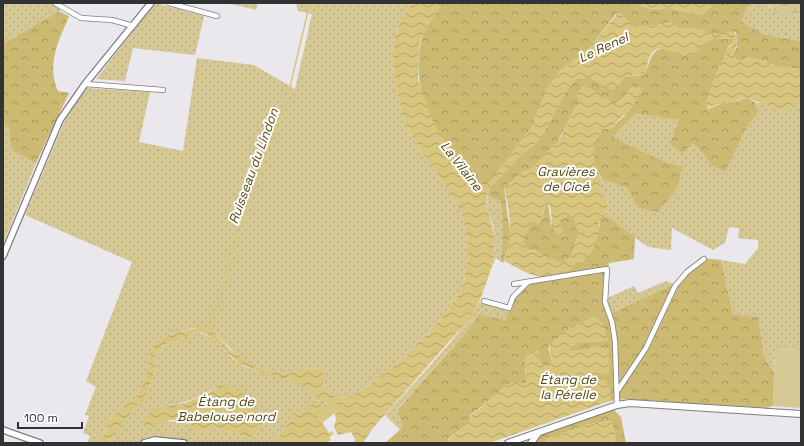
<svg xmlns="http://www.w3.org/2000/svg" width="804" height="446" viewBox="0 0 804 446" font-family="'Space Grotesk',sans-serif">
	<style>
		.grass { fill: url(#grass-dots); fill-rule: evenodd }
		.forest { fill: url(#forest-crowns) }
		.wetland { fill: url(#wetland-marsh) }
		.green { fill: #d5c895 }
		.water { fill: url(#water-waves); fill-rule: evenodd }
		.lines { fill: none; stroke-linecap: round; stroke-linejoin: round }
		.stream { stroke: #d9c67e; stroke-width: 1.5 }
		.river { stroke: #d9c67e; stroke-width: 8 }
		.minor-casing { stroke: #7e7c81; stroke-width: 6 }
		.tertiary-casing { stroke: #7e7c81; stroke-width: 8 }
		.secondary-casing { stroke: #7e7c81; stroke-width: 8 }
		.minor { stroke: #fff; stroke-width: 4.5 }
		.tertiary { stroke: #fff; stroke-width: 5.5 }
		.secondary { stroke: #fff; stroke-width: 6 }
		.labels { text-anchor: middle; stroke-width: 4; stroke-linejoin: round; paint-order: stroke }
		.water-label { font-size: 13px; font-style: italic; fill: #55470e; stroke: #fff }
	</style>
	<defs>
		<pattern id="grass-dots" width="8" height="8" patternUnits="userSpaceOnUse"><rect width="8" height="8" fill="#d5c895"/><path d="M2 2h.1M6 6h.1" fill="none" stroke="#b7ac81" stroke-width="1.8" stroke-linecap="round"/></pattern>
		<pattern id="forest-crowns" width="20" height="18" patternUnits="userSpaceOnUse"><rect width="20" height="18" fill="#ccba72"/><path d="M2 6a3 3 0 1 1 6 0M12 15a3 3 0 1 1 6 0" fill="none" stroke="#a6985e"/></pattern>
		<pattern id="wetland-marsh" width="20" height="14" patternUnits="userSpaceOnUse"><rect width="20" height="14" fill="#d5c895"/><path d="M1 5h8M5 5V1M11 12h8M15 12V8" fill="none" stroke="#b7ac81"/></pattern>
		<pattern id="water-waves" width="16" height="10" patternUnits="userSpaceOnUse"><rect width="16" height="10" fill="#d9c67e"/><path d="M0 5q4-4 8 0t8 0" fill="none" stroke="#b1a168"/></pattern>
	</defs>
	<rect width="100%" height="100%" fill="#eae8ed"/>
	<g class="grass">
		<polygon points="3,3 66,3 59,11 3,44"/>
		<polygon points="155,3 204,16 195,55 133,48 125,81 96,79"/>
		<polygon points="227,3 258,3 256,10"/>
		<path d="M296,3h116c-23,31 -22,56 -14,92 4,18 9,34 19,50 26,41 57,65 50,119 -2,7 -2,17 -5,24 -11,28 -86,100 -114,109 -7,2 -18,-1 -22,-7 -4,-6 -3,-15 -3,-21l-17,-1 -13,5 -9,1 -27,-7 -18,-10 -27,-26 -18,-3 -23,6 -9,4 -12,14 -4,24 -11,23 -15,10 -9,10 -5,13 -9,11h-10l3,-7 -7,-3 6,-17 -4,-1 11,-28 -10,-6 46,-119 -107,-47 41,-97 21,-30 63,4 -11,50 44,9 14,-93 57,7 41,24 17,-75 -14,-3z"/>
		<path d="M747,3h19c5,9 25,12 35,12v24l-2,2 -36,-7 -23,-13 9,-17z"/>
		<path d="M756,103h6l20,8 19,-7v246l-26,-1 -1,23 -10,-15 -7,-40 -24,-3 -12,-54 24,4 13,-16v-8l-20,-2 1,-10 -10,-1 -4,16 -12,7 -41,-22 -1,22 -23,-3 -45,-33 5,-5 -1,-10 -8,-7 3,-13 25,9 10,19 45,-41 -16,-4 -52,-24 4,-7 18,-17 43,6c12,20 24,41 46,52l22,-45 11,-14z"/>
		<polygon points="3,121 9,129 11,150 36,163 3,244"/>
		<path d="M488,195l12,5c4,21 4,41 0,61l-4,-3 -4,8 -1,-1c4,-12 5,-22 3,-34 -2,-13 -10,-23 -6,-36z"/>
		<polygon points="666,281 674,284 614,312 608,313 603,300 634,286 638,293"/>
		<path d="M479,302l31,9 -5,9 -26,-6 -11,16 -70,78 4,20 -2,2 -15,-15c32,-36 69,-71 94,-113z"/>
		<path d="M195,332c16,-1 31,23 44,31 18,11 35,11 53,17 11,3 33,19 39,29l-5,3 -4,-6 -27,8 -21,29h-166l27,-35 9,-7 12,-32 -2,-8 1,-6 12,-12 11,-2zM221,385l29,53 -36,-11 -10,7 -18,-12 -20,-1 -10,-13c24,-4 44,-9 65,-23z"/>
	</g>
	<g class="forest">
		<path d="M443,3h191l15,6 21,-1 28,7 6,-2 10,-10h33l2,1 -8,17 22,13 36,7 2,-2v30l-23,-2 -7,-4 -24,-6 -5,3h-6l-4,-6 5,-7 -1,-15 -24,3 -11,-6 -24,-1 -6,-6 -13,3 -24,2 -14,-14 -4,1 -25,32 -10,10 -19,13 -13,16 -19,45 -39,51 -5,4c-13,-1 -16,-12 -24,-21 -40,-43 -65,-112 -19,-161z"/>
		<path d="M59,11l10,5c-10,25 -23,47 -11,75l11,2 -33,70 -25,-13 -2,-21 -6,-8v-77z"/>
		<path d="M713,38l19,1v5l-5,4v3l-10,20 -11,33 2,5 15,-6h11l12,-6 10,6 2,10 -11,14 -22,45 -13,-7 -19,-22 -11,10 -12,-9 9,-24 -43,-6 -18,17 -4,7 52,24 16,4 -4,20 -20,26 -21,-5 -10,-19 -25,-9 -8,-14v-22l9,-14 9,-1 16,-16 13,-20v-4l-9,-2c-4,8 -9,16 -18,18l-28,-18 -3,1 -6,8 3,5 -24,44 -26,26 -6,1 -20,17 6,45v8l-7,22 -3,-2c4,-20 4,-40 0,-60l-12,-6 1,-7 34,-35 12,-9 9,-12 22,-41 10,-12 12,-2 5,3 24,6 7,-9 20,-2c7,-11 4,-25 21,-27l14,7 18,-4z"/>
		<path d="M548,203l3,22 14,11 -6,-15 3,-3 8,-3 6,6 -1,5 4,6 -8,25 -10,7c-9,-5 -19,-8 -26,-13 -4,-2 -6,1 -9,-3 -2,-2 -3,-6 -4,-9l9,-16 4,1 7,-4 3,-14z"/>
		<path d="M603,214l32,23 -1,22 -25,4c-5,20 -9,30 -1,50l6,-1 60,-28 29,-26 18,2 12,54 25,3 6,40 10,15 -1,34 -6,2 -142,-9 -15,2 -3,-20 -12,-2 2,-3 3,-29 -32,5 2,-6 15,-4 23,-1 -13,-24 -18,8 -29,22 4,15 -3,5 -9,-4 -2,-12 -13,7 1,25h-16l-40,33 -1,7 -21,16 2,4h-65l17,-15 -4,-19 70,-79 11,-16 26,6 10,-23 23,-20 21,-4 41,-47 -1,-8z"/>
		<polygon points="613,409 621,417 626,443 615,443 614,430 610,421 590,424 547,439 545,443 534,443 537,436"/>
	</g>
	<polygon class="wetland" points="766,3 801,3 801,15 779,14"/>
	<polygon class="green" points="775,349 801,350 801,408 773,406"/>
	<g class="water">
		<path d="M412,3h31l-17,26 -6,14 -2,16v21l16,44 16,28 25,29 11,4 5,-4 39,-51 19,-45 13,-16 19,-13 10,-10 28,-34 15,15 24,-2 16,-4 3,7 24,1 11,6 23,-4 2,14 -5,9 4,6h6l5,-3 24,6 7,4 23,2v35l-19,7 -38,-14 -10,6h-11l-17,5v-4l11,-33 10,-20v-3l5,-2v-7l-19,-1 -18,15 -9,4c-12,0 -28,-19 -37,1 -2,5 -2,11 -4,16l-21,3 -10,12 -3,1 -23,-13 -12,2 -10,12 -22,41 -9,12 -12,9 -34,35 -3,14 9,36 -1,17 -3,10 1,1 -11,32 -12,21 -96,109 -10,15h-9l1,-4 -4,-7 -13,3 -4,-8 2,-7 -1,-6 -3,-2 -5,-9 -35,-23 -31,-7 -22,-10 -31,-28 -7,-3h-6l-17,9 -11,2 -12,12 -1,6 2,8 -12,32 -9,7 -27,35h-11l9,-11 5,-13 9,-10 15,-10 11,-23 4,-24 12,-14 9,-4 30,-7 11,4 18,19 27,17 27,7 9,-1 13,-5 17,1c0,6 -1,15 3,21 4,6 15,9 22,7 28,-9 103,-81 114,-109 3,-7 3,-17 5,-24 7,-54 -24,-78 -50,-119 -10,-16 -15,-32 -19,-50 -8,-36 -9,-61 14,-92z"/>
		<polygon points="634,3 714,3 704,13 698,15 670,8 649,9"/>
		<path d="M635,85l6,3v4l-13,20 -6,4 -10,12 -9,1 -9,14v22l8,15 -3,12 8,7 1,10 -9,9c2,30 -14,51 -44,56 -5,1 -13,4 -18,2 -11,-2 -23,-10 -33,-15 8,-26 7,-47 0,-73l20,-17 6,-1 30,-32 20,-38 -3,-5 6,-8 3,-1 29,18c8,-2 14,-10 17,-18zM548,203c8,12 -4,28 16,34v-5l-5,-11 11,-6 6,6 -1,5 4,6 -8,25 -10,7c-7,-4 -27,-14 -33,-14l-5,-9 8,-18 6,2 4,-3 4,-16z"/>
		<polygon points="595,317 603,323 608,341 585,342 570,346 568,352 600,347 609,348 609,373 597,376 595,379 607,381 610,401 489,443 450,443 448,440 469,423 470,417 510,383 515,382 526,383 525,358 538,351 541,363 549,366 552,362 549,345 568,329"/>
		<path d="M221,385c22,5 43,16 41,42l-12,11 -36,-11 -10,7c-11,-7 -23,-17 -38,-13 -10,2 -9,7 -21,5l-3,-5 14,-13 29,-5 22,-9z"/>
		<path d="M314,403h5c4,3 8,9 9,14l-6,5 7,11 3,-2 2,3 -5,3 2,3 -6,3h-51l21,-29 12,-4 4,-5z"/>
		<polygon points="610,421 614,430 615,443 545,443 547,439 590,424"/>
	</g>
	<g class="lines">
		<polyline class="stream" points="209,331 241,226 288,95 310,3"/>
		<polyline class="river" points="319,420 335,408 341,408"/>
		<defs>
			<g id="minor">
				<polyline points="55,3 81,18 112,20 133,26"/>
				<polyline points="169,3 217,16"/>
				<polyline points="85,84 163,90"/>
				<polyline points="514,284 607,269 605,302 612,322 615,341 617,405"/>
				<polyline points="484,301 509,308 513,297 528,282"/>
				<polyline points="618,390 646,348 675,286 687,272 704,259"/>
			</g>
			<g id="tertiary">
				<polyline points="3,256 60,120 85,84 151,3"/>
				<polyline points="3,430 40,443"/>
				<polyline points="144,443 155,440 184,443"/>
			</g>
			<g id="secondary">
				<polyline points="508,443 617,405 630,403 801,414"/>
				<polyline points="531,443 538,433"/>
			</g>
		</defs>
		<use href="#minor" class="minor-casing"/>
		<use href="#tertiary" class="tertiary-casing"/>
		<use href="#secondary" class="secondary-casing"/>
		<use href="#minor" class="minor"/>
		<use href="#tertiary" class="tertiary"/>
		<use href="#secondary" class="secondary"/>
	</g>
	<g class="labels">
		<g class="water-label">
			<text transform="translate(603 47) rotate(-25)" y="5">Le Renel</text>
			<text transform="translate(253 166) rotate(-70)" y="5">Ruisseau du Lindon</text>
			<text transform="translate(462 166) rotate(52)" y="5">La Vilaine</text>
			<text x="566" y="176">Gravières<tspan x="566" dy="15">de Cicé</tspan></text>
			<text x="568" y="384">Étang de<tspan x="568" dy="15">la Pérelle</tspan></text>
			<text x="226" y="406">Étang de<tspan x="226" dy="15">Babelouse nord</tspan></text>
		</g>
	</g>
	<rect width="804" height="446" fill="none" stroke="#323133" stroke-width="8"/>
	<path d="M18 422v6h64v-6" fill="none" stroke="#323133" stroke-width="2"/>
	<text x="24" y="422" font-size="12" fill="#323133" stroke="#ffffff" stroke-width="3" paint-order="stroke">100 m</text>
</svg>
